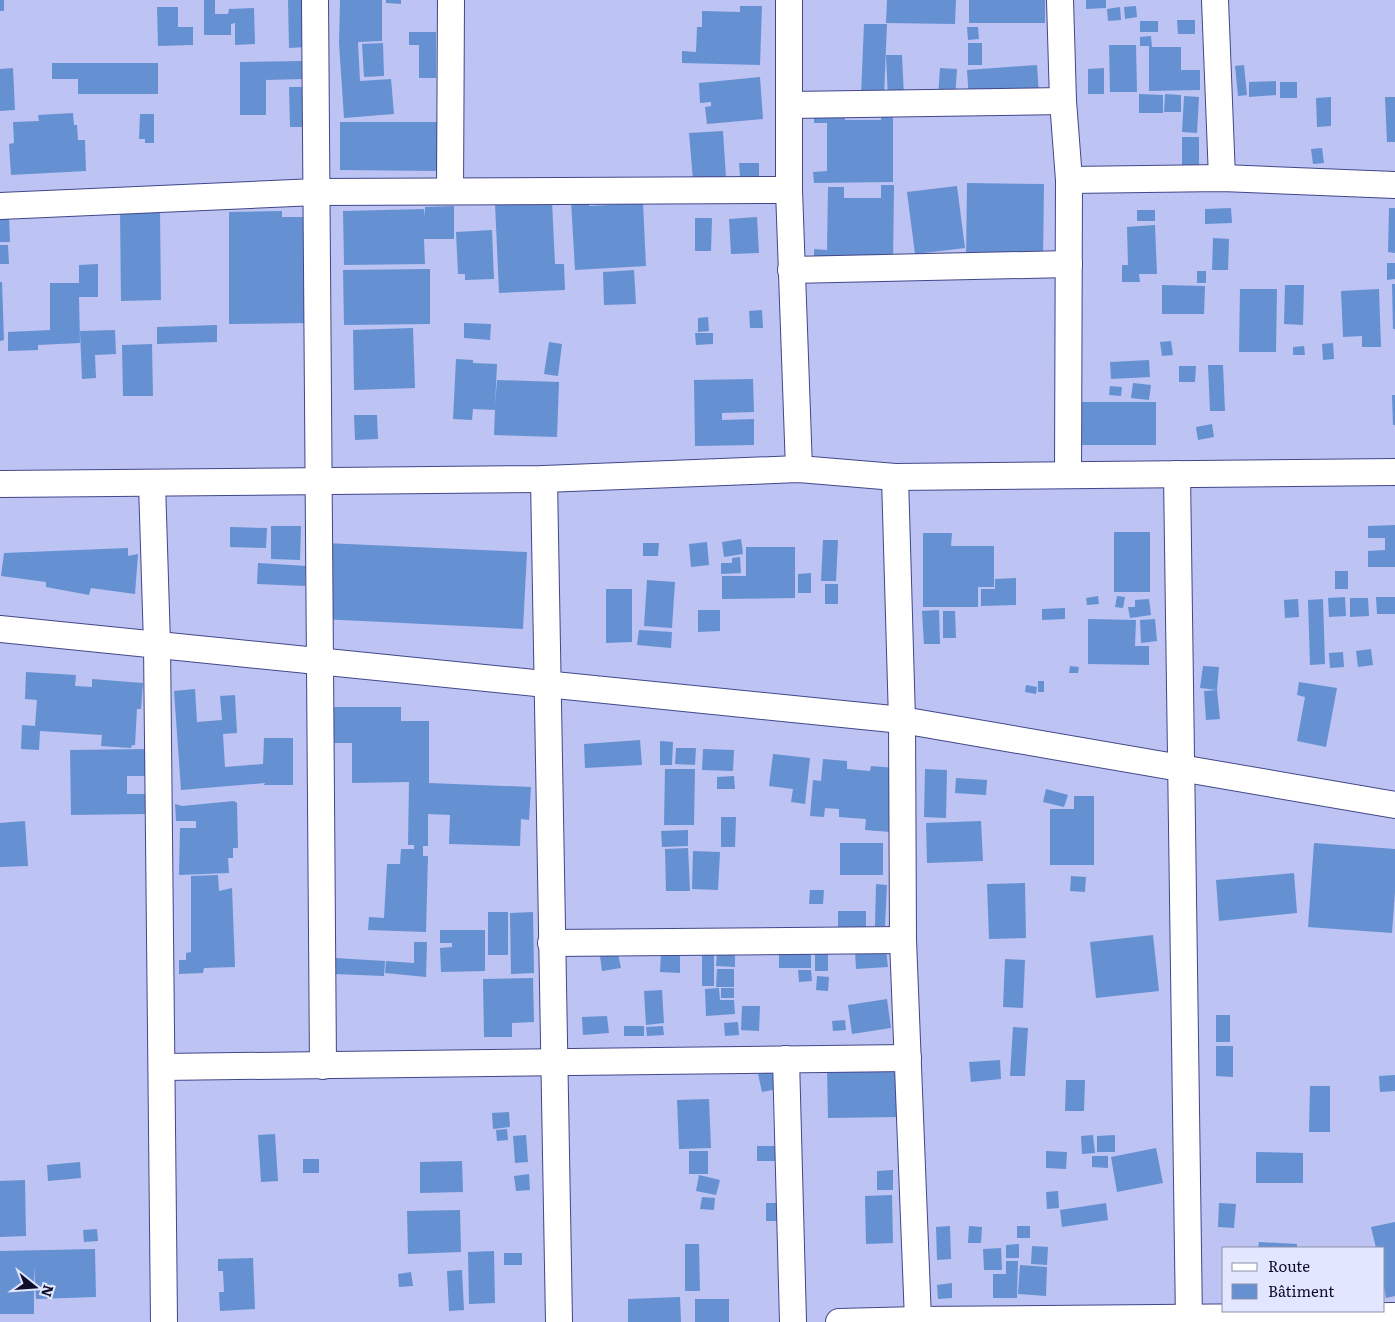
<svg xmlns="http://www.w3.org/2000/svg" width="1395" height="1322" viewBox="0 0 1395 1322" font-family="Literata,serif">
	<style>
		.building { fill: #6591d2 }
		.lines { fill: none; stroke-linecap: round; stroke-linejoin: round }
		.minor-casing { stroke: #43478a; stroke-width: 28 }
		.minor { stroke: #fff; stroke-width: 26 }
	</style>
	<rect width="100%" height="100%" fill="#bdc3f2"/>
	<g class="building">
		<rect x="0" y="0" width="4" height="11"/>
		<polygon points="204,0 215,0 215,14 228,14 229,9 254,8 255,44 235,45 235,23 231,24 231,35 204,35"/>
		<polygon points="288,0 306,0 307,47 289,48"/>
		<polygon points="340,0 382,0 382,41 358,42 360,81 391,79 394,114 344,118 339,43"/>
		<polygon points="386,0 401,0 401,4 386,3"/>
		<polygon points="887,0 956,0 955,24 886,23"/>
		<rect x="969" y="0" width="76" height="23"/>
		<polygon points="1086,0 1106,0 1106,8 1086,9"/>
		<polygon points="740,6 762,6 760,65 682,63 682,51 696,52 697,27 702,27 702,11 740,12"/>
		<polygon points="1136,6 1137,17 1125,19 1124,7"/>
		<polygon points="157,7 178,7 178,27 193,27 193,45 158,46"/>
		<polygon points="1120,7 1121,20 1108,21 1107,9"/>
		<polygon points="1177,20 1195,20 1195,34 1178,34"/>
		<rect x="1140" y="21" width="18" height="11"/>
		<polygon points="864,24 887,24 884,96 861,95"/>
		<polygon points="967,27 978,27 979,39 968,40"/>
		<polygon points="409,32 436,32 436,78 419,78 419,45 409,45"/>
		<polygon points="1151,36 1152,47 1181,47 1181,70 1200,70 1200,90 1149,91 1149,46 1140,46 1140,37"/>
		<polygon points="383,43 384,76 364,77 362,44"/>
		<rect x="968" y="43" width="14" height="22"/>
		<polygon points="1109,45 1136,45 1137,92 1110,92"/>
		<polygon points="886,55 902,55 904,97 888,98"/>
		<polygon points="304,61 304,79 266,80 266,115 240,115 240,62"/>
		<polygon points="52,63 158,63 158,94 78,94 78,79 52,79"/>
		<polygon points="1037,65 1039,95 969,100 967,70"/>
		<polygon points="1244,65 1247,95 1238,96 1235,66"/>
		<polygon points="13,68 15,110 0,111 0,69"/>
		<polygon points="940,68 957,69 955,98 938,97"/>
		<polygon points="1104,68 1104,94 1088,94 1088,69"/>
		<polygon points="760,77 763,119 707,124 705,107 711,106 711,102 700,103 699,83"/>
		<polygon points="1276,81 1276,95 1249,97 1249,82"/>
		<rect x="1280" y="82" width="17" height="16"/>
		<polygon points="289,87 306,87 306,127 290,127"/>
		<polygon points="1139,94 1163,95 1163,113 1139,113"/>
		<polygon points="1165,94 1181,95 1181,112 1164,112"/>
		<polygon points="1184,96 1199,97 1197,133 1182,132"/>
		<polygon points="1331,97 1331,126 1317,127 1316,98"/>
		<polygon points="1385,97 1395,97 1395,142 1387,142"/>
		<polygon points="881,109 893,109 893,182 814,183 813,172 827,171 827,123 814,123 814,111 845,111 845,120 881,120"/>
		<polygon points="73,113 74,125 77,125 78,140 85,140 86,171 11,175 9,144 14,143 13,122 39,121 38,115"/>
		<polygon points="140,114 154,114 154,143 145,143 145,139 139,139"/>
		<polygon points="340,122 438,122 438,171 340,170"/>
		<polygon points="723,131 726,178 693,180 689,133"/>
		<rect x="1182" y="137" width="17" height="30"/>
		<polygon points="1322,148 1324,163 1313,164 1311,149"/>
		<polygon points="739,163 759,163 759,176 740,176"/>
		<polygon points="967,183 1044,184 1043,262 966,261"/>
		<polygon points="881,185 894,185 893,265 814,264 814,249 827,250 828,187 844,187 844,198 881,198"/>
		<polygon points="957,186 965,248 915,254 907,192"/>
		<polygon points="589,200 589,206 643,203 646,266 575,270 571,201"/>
		<polygon points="552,201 555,264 564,264 565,290 499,293 495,203"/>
		<polygon points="454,206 454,239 424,239 425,264 344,265 343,211 424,209 425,217 425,207"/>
		<polygon points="1231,208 1232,223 1205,224 1205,209"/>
		<polygon points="1389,208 1395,208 1395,253 1388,252"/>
		<polygon points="120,210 160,210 161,300 121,301"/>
		<rect x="1137" y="210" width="18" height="11"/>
		<polygon points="282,211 282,217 311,217 312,323 229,324 229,212"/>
		<polygon points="9,216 10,242 0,242 0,217"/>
		<polygon points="757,217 759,253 731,254 729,219"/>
		<polygon points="695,218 712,218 711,251 695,251"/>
		<polygon points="1155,225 1157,274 1139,274 1140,282 1122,282 1122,265 1128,265 1127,227"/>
		<polygon points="492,230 494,279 465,280 465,274 458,274 456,232"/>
		<polygon points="1213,238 1229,239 1228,270 1212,270"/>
		<polygon points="0,245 8,245 9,264 0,264"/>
		<polygon points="1387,263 1395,263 1395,279 1387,280"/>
		<polygon points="98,264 98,297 79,297 80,343 38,345 38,350 8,351 8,332 50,330 50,283 79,283 79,265"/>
		<polygon points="430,269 430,324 344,325 343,270"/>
		<polygon points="634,270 636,304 604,305 603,272"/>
		<rect x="1197" y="271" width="9" height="12"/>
		<polygon points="0,282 2,282 4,340 0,341"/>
		<polygon points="1392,284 1395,284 1395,329 1393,329"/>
		<polygon points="1162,285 1205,286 1204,314 1162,314"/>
		<polygon points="1285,285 1304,285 1303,325 1284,324"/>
		<polygon points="1240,289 1277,289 1276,352 1239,352"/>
		<polygon points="1379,289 1381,347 1362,347 1362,336 1343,337 1341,291"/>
		<polygon points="762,310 763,328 750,328 749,311"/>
		<polygon points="708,317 709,331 698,332 698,318"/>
		<polygon points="464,323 491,324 490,340 464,338"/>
		<polygon points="217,325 217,342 157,344 157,327"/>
		<polygon points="413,328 415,388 354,390 353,330"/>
		<polygon points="115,330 116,354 95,355 96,378 82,379 80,331"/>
		<polygon points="695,333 713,333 713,344 696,345"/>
		<polygon points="1171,341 1173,355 1162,356 1160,342"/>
		<polygon points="549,342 562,344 558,376 544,374"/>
		<polygon points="1333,343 1334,359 1323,360 1322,344"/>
		<polygon points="152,344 153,396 123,396 122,345"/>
		<polygon points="1304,346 1305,355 1293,355 1293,347"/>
		<polygon points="456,359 473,360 473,363 497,364 495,406 497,380 559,382 557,437 494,435 495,410 473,409 472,420 453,419"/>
		<polygon points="1149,360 1150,377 1111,379 1110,362"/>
		<polygon points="1208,365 1223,365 1225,411 1210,411"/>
		<polygon points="1179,366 1196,366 1195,382 1179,382"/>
		<polygon points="753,379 754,412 722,413 722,420 754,419 754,445 695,446 694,380"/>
		<polygon points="1133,383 1151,385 1149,400 1131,398"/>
		<polygon points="1110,386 1122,387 1121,396 1109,395"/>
		<polygon points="1392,395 1395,395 1395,425 1393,425"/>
		<rect x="1081" y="402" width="75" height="43"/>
		<polygon points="354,415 377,415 378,439 355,440"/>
		<polygon points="1212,424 1214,437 1198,440 1196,427"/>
		<polygon points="1395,525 1395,567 1368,567 1368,551 1385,550 1385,538 1368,538 1368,526"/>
		<polygon points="271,526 301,526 300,560 271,559"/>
		<polygon points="230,527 267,528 266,548 230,547"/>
		<rect x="1114" y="532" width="36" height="60"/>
		<polygon points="923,533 952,533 951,546 994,546 994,587 978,587 978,607 923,607"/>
		<polygon points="741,539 743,554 724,557 722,542"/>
		<polygon points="823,540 838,540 836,581 821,581"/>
		<polygon points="707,542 709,565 691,567 689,544"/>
		<polygon points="325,543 527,552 523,629 321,619"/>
		<polygon points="643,543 659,543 658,556 643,556"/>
		<polygon points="746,547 795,547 795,598 722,599 722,576 746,576"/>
		<polygon points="128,548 128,556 138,554 135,594 91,588 89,595 46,587 46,582 1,576 4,553"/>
		<polygon points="740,557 741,573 721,574 721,563 732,563 732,558"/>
		<polygon points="258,563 306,566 305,586 257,584"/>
		<rect x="1335" y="571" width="13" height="18"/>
		<polygon points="811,573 811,593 798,593 798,574"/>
		<polygon points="1016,578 1016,605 981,606 981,589 995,589 995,579"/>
		<polygon points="647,580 675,582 672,628 644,626"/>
		<rect x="825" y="584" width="13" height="20"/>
		<polygon points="606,589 632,589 632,642 606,643"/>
		<polygon points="1098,596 1099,604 1087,605 1086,598"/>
		<polygon points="1117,596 1125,597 1123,608 1115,607"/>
		<polygon points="1345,597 1346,616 1329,617 1328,598"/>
		<polygon points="1376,597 1395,597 1395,614 1377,614"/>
		<polygon points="1350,598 1368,598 1369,616 1350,617"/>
		<polygon points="1149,599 1151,615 1130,618 1128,607 1135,607 1135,600"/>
		<polygon points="1298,599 1299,617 1285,618 1284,600"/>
		<polygon points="1323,599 1325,664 1310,665 1308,600"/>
		<polygon points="1065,608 1065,619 1042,620 1042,609"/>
		<polygon points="698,610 720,610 720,631 698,632"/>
		<polygon points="939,610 940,644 924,644 922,611"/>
		<polygon points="943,611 955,611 956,638 943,638"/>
		<polygon points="1088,619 1136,620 1135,646 1149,646 1149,665 1088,664"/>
		<polygon points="1155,619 1157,641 1141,643 1140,620"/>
		<polygon points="639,630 672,632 671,648 637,645"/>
		<polygon points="1371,649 1373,665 1358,667 1356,651"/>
		<polygon points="1343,652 1344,667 1330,668 1329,653"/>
		<polygon points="1070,666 1079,667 1078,673 1069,673"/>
		<polygon points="1203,666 1219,667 1217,690 1200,688"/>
		<polygon points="26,672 76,675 75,686 92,687 92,679 143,683 141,709 137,709 135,745 132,745 131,748 101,746 102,735 40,731 39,750 21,749 22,725 35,726 37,700 25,699"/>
		<rect x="1038" y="681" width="6" height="11"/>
		<polygon points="1299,682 1337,688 1326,747 1297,741 1305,697 1297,695"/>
		<polygon points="1026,685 1037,687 1036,694 1025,692"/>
		<polygon points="195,689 197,722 222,720 220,696 235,695 237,733 223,734 225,767 263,764 264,738 293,738 293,785 264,785 265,783 181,790 174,691"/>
		<polygon points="1217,690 1220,719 1206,720 1204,691"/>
		<polygon points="332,707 401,707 401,721 429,721 429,783 531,787 529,820 521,819 520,846 449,844 450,815 428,814 428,846 423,846 423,856 428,856 426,932 368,930 369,917 384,918 387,864 400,864 401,849 414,849 414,845 408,845 409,782 352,783 352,743 332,743"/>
		<polygon points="640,740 642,765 585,768 584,744"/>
		<polygon points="660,741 673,742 672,765 660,765"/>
		<polygon points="676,748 696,748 695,765 675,764"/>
		<polygon points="147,749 147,776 127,776 127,794 146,794 146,814 71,815 70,750"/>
		<polygon points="703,749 734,750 733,771 702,770"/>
		<polygon points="773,754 810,758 805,804 791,802 793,789 769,786"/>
		<polygon points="823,759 847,761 847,769 870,771 871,766 896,768 891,832 865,830 866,819 839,817 839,809 825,808 824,817 810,816 813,780 821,781"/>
		<polygon points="665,769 695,769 694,825 664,825"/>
		<polygon points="925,769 947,770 946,818 924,817"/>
		<polygon points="734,776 735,789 717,789 717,777"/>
		<polygon points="956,778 987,780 986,795 955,793"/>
		<polygon points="1046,789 1068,795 1064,807 1043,802"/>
		<polygon points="1074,796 1094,796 1094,865 1050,865 1050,809 1074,809"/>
		<polygon points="234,801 237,803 238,848 233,848 233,858 228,858 229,873 179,875 180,828 196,828 196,821 176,821 175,804 182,806"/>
		<polygon points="721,817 736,817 735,847 721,847"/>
		<polygon points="25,821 28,866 0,867 0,823"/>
		<polygon points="981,821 983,861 927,863 926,823"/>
		<polygon points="688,830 688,846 662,847 661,831"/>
		<rect x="840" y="843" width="43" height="32"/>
		<polygon points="1314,843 1395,849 1395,891 1392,933 1308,927"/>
		<polygon points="688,848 690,891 666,891 665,849"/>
		<polygon points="693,851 720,852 718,890 692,889"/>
		<polygon points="1294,873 1297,913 1219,921 1216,880"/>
		<polygon points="218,875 219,891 232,888 235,967 204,968 203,973 179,974 179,960 186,960 186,953 191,952 191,876"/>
		<polygon points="1071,876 1086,877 1085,892 1070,891"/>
		<polygon points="1025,883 1026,938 989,939 987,884"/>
		<polygon points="876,884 887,885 885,926 875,926"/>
		<polygon points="810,890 824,890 823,904 809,904"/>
		<rect x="838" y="911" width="28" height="18"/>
		<rect x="488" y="912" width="20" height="43"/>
		<polygon points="533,912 534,973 511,974 510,913"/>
		<polygon points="440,930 485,930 485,971 441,972 440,948 452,947 452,943 440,943"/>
		<polygon points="1153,935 1159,991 1096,998 1090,942"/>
		<polygon points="414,942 427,942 426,977 385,973 386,961 414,963"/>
		<polygon points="886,949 888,967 856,969 855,951"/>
		<polygon points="811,951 811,968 779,968 779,952"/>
		<rect x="815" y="952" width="13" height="19"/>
		<polygon points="661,953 680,954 680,973 660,972"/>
		<polygon points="717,953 735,954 735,967 716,966"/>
		<polygon points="618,954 621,968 602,971 600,956"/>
		<rect x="702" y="954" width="12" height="32"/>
		<polygon points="335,958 385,961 384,976 334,974"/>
		<polygon points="1005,959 1025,960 1023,1008 1003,1007"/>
		<polygon points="717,969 734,969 734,987 716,987"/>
		<polygon points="798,970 811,970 812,981 799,982"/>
		<polygon points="817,976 829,977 828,991 816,990"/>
		<polygon points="533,978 534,1022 512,1023 512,1037 484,1037 483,979"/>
		<polygon points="719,988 720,1000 734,1000 735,1014 706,1016 705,989"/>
		<rect x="721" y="988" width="13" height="10"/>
		<polygon points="662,990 664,1023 646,1025 644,991"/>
		<polygon points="887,999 891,1028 852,1034 848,1005"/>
		<polygon points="742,1006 760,1006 759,1031 741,1030"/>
		<rect x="1216" y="1015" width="14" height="27"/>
		<polygon points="607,1016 609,1033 583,1035 582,1017"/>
		<polygon points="845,1020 846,1030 833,1031 832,1021"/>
		<polygon points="738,1022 739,1035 725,1036 724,1023"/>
		<rect x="624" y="1026" width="20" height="10"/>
		<polygon points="663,1026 664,1035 647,1036 646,1027"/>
		<polygon points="1013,1027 1028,1028 1025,1076 1010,1076"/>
		<polygon points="1216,1046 1233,1046 1233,1077 1216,1076"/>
		<polygon points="1000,1060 1001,1079 971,1082 969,1062"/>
		<polygon points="898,1068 898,1117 828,1118 827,1069"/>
		<polygon points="774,1071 777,1089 762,1092 758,1074"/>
		<polygon points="1395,1075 1395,1091 1380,1092 1379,1076"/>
		<polygon points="1066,1080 1085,1080 1084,1111 1065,1111"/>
		<polygon points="1310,1086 1330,1086 1330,1132 1309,1132"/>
		<polygon points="709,1099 711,1148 679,1149 677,1100"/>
		<polygon points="509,1112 510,1127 493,1129 492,1113"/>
		<polygon points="507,1129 508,1140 497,1141 496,1130"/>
		<polygon points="275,1134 278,1181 261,1182 258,1135"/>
		<polygon points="526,1135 528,1162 515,1163 513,1136"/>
		<polygon points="1093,1135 1095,1153 1082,1154 1081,1136"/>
		<polygon points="1115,1135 1115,1152 1097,1152 1097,1136"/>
		<rect x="757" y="1146" width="22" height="15"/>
		<polygon points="1156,1148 1163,1183 1117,1192 1111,1157"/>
		<rect x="689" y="1151" width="19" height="23"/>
		<polygon points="1046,1151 1067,1152 1066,1169 1046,1168"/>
		<polygon points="1256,1152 1303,1153 1303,1183 1256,1183"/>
		<polygon points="1092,1156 1108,1156 1108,1168 1092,1167"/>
		<rect x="303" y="1159" width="16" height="14"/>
		<polygon points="462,1161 463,1192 420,1193 420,1162"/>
		<polygon points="80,1162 81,1178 48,1181 47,1165"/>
		<polygon points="893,1170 893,1190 877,1190 877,1171"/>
		<polygon points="529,1174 530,1190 516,1191 514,1176"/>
		<polygon points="699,1175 720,1180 716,1195 696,1191"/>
		<polygon points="25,1180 26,1236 0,1237 0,1181"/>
		<polygon points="1058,1191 1059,1208 1047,1209 1046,1192"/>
		<polygon points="892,1195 893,1243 866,1244 865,1196"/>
		<polygon points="702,1197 715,1198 714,1210 700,1209"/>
		<rect x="766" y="1203" width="12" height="18"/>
		<polygon points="1106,1203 1108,1220 1062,1227 1060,1210"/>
		<polygon points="1219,1203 1236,1204 1234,1228 1218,1227"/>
		<polygon points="460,1210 461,1252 408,1254 407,1211"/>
		<polygon points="1395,1222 1395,1296 1386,1298 1384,1287 1384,1248 1376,1248 1371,1227"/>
		<polygon points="950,1226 951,1259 937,1260 936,1227"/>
		<polygon points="969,1226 982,1227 981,1243 968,1243"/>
		<rect x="1017" y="1226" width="13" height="12"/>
		<polygon points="97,1229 98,1241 84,1242 83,1230"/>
		<polygon points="1259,1242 1297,1244 1297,1248 1258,1248"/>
		<polygon points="685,1244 699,1244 700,1291 685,1291"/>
		<polygon points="1019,1244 1019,1258 1006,1258 1006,1245"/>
		<polygon points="1032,1246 1048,1247 1047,1265 1031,1264"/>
		<polygon points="1001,1248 1002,1270 984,1270 983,1249"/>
		<polygon points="95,1249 96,1297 36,1299 34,1266 34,1314 0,1314 0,1251"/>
		<polygon points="494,1251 495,1303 469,1304 468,1252"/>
		<rect x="504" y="1253" width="18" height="12"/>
		<polygon points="253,1258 255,1309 220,1311 219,1292 224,1292 223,1271 218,1271 218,1259"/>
		<polygon points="1006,1261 1018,1261 1017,1298 993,1298 993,1274 1006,1274"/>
		<polygon points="1020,1265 1047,1267 1046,1296 1018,1294"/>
		<polygon points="462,1270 464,1310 449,1311 447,1271"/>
		<polygon points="411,1272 413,1286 399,1287 398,1274"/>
		<polygon points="952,1283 952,1298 938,1299 937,1285"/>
		<polygon points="680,1297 681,1322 628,1322 628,1299"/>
		<rect x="695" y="1299" width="34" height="23"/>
	</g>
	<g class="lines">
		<defs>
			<g id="minor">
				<polyline points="315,0 323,1066"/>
				<polyline points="789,0 789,190 799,469"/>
				<polyline points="1060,0 1063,101 1069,180 1068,475"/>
				<polyline points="1215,0 1222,178"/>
				<polyline points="789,105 1063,101"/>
				<polyline points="1069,180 1222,178 1395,185"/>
				<polyline points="450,191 451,0"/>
				<polyline points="0,206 316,192 789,190"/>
				<polyline points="791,270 1069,264"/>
				<polyline points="1177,474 1189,1322"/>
				<polyline points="895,477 902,720 903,940 918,1320"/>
				<path d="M544,479c6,281 9,562 15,843"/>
				<polyline points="152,483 157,644 164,1322"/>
				<polyline points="0,484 544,479 799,469 895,477 1395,472"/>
				<polyline points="0,629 902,720 1395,805"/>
				<polyline points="551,943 903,940"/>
				<polyline points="786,1059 793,1322"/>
				<polyline points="162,1067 908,1058"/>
				<polyline points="839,1322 918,1320 1395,1316"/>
			</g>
		</defs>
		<use href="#minor" class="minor-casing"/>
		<use href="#minor" class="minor"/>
	</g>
	<rect x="1222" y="1247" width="162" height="65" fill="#e2e6fe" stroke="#8e90aa"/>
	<rect x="1232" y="1263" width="25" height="8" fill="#ffffff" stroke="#8e90aa"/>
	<text x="1268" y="1272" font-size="15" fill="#0f0f2b">Route</text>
	<rect x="1232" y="1284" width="25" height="15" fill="#6591d2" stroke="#8e90aa"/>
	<text x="1268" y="1297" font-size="15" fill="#0f0f2b">Bâtiment</text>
	<g transform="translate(35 1287) rotate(107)" stroke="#e2e6fe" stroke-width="4" paint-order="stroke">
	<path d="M0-4L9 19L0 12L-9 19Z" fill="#0f0f2b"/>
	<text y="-8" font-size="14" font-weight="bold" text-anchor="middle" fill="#0f0f2b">N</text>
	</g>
</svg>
